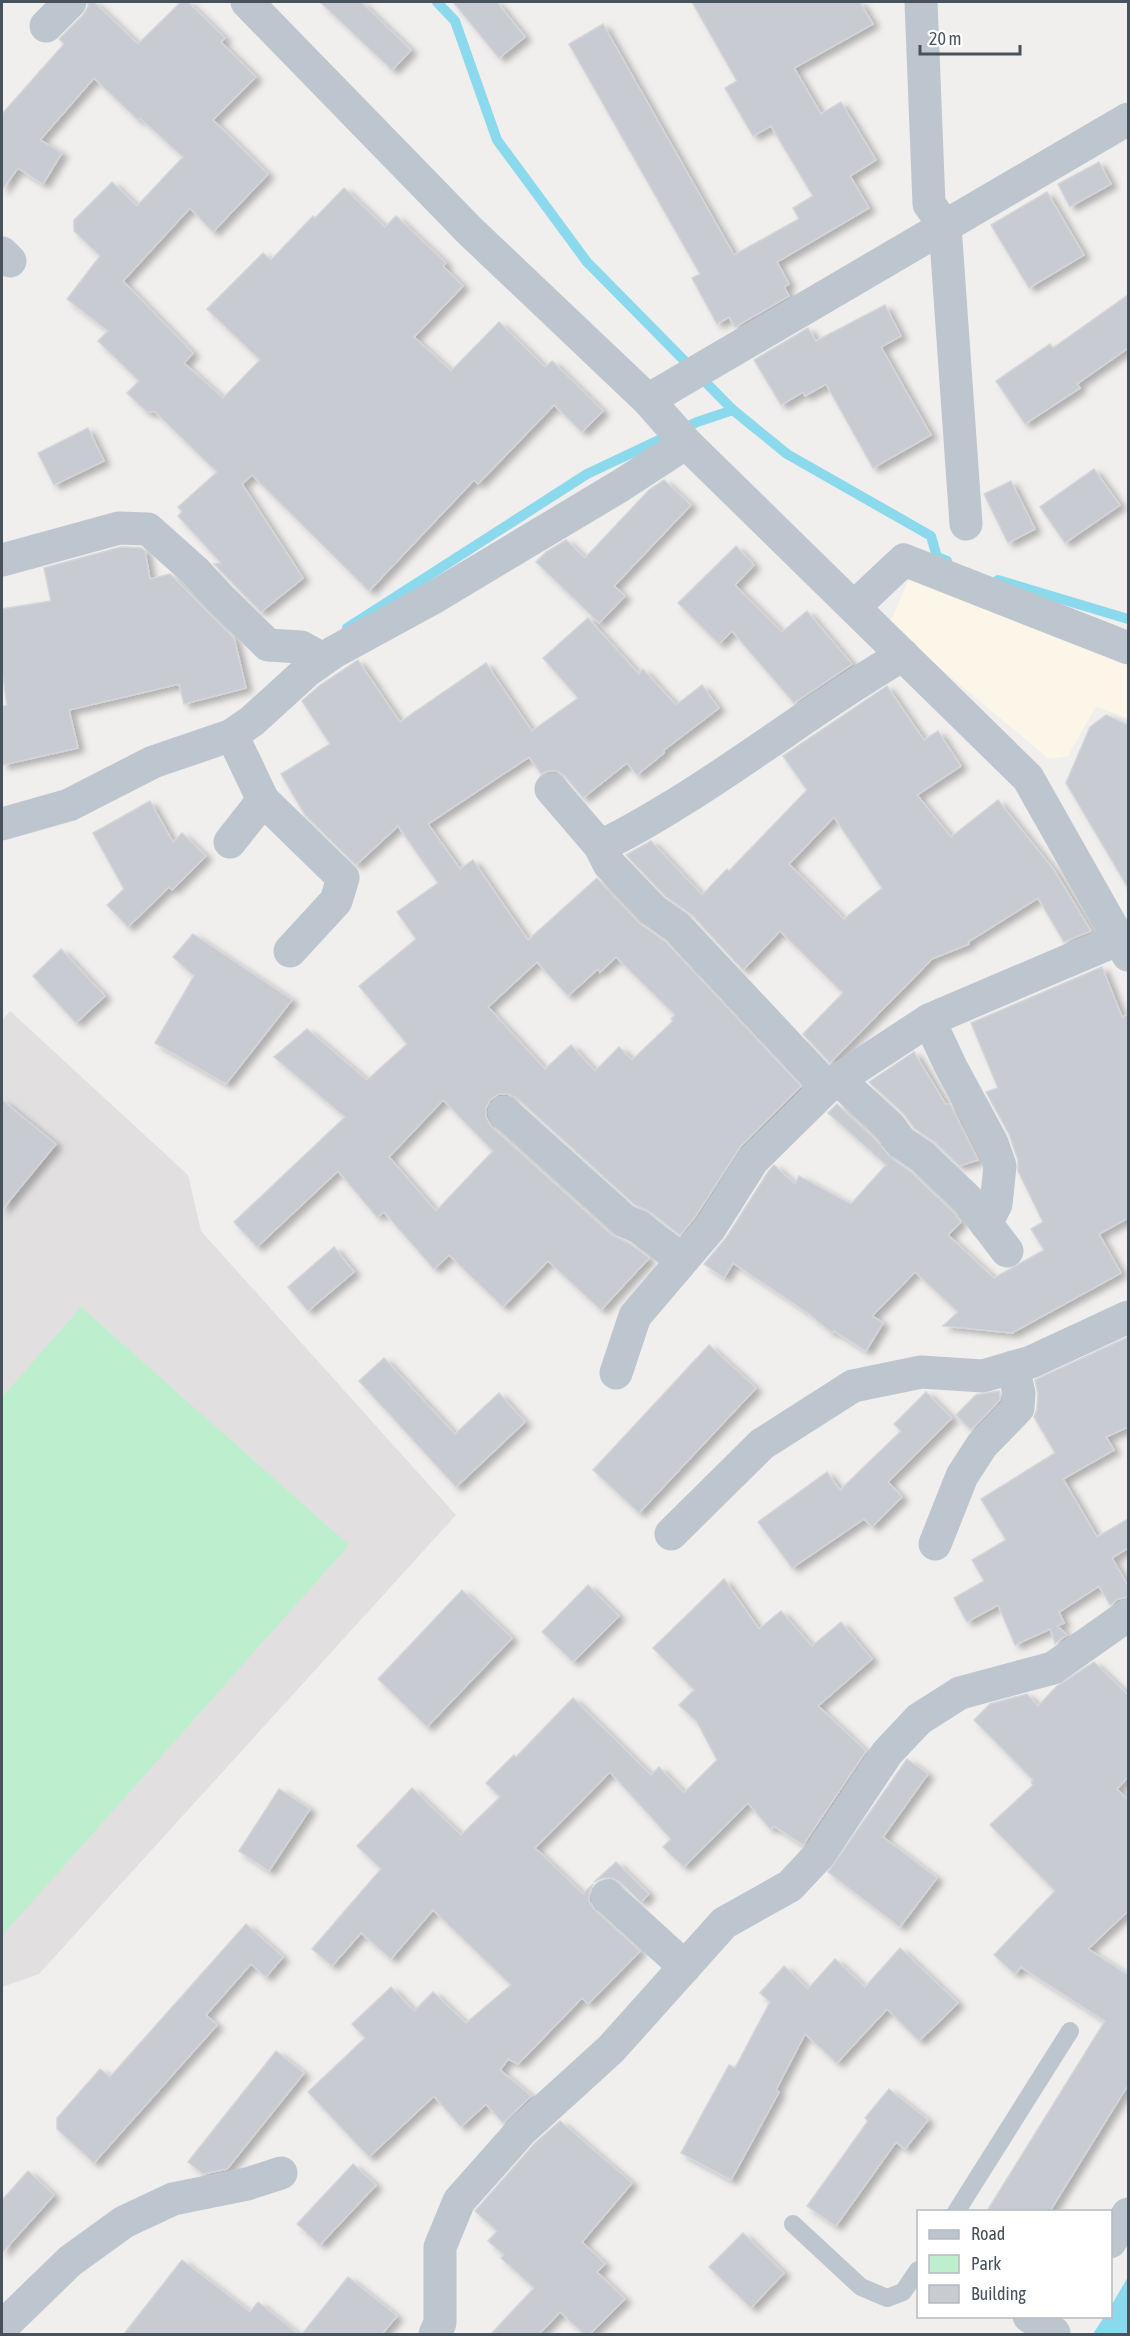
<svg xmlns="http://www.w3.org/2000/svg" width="1130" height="2336" viewBox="0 0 1130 2336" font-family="'Asap Condensed',sans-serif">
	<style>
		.commercial { fill: #fcf6e8 }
		.education { fill: #e2dfe0 }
		.green { fill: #bdefcf }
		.water { fill: #8ad9ec }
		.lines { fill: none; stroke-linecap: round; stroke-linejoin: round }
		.stream { stroke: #8ad9ec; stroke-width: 10 }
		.building { fill: #c8cbd1; stroke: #d2d5da; stroke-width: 1.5; fill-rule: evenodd; filter: url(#shadow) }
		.service { stroke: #bdc6ce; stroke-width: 18 }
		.minor { stroke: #bdc6ce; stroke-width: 33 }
		.tertiary { stroke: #bdc6ce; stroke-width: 33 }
	</style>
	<defs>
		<filter id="shadow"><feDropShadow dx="6" dy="4" stdDeviation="3" flood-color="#0004"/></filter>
	</defs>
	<rect width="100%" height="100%" fill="#f1eeee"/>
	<polygon class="commercial" points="911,575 1128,660 1128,719 1096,706 1068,756 1049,759 889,625"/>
	<polygon class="education" points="10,1011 188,1175 201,1231 456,1515 39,1974 2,1987 2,1021"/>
	<polygon class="green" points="81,1307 349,1545 2,1936 2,1397"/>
	<polygon class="water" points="1128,2277 1128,2334 1093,2334 1104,2317 1110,2316 1111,2306"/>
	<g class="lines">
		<g class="stream">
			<polyline points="437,2 455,21 497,140 587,262 733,410 787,454 931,536 937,557 947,561"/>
			<polyline points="998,580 1128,619"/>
			<polyline points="347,628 587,474 697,422 733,410"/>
		</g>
	</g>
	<g class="building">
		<polygon points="88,2 94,2 138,44 181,2 188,2 225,38 221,42 256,77 213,120 268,174 213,232 190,208 123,281 193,353 184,363 223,398 260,360 207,309 263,253 271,260 313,216 315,218 344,188 385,227 396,216 446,263 443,266 463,286 414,337 451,371 499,322 545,367 552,361 603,411 582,432 554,405 478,484 474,480 369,591 252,475 242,484 303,578 261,612 214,564 221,563 178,516 182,512 178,507 217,472 155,412 147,412 127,393 139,381 98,341 108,331 67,299 100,256 74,231 74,220 112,182 137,206 183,157 140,118 138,120 94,78 40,140 62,153 43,184 18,168 2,190 2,114 64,44 59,39 83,15 88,7"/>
		<polygon points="320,2 361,2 411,50 392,70"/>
		<polygon points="453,2 497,2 525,37 499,58"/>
		<polygon points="692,2 860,2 873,24 794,68 821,114 841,102 876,160 850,176 869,208 777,262 789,284 784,287 789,296 735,327 729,317 717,324 692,278 700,274 569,44 603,24 734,255 799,219 793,208 813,196 771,126 753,136 725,88 737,81"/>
		<polygon points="1099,162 1111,184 1070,207 1058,184"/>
		<polygon points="1047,192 1084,255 1029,288 991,225"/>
		<polygon points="1128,295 1128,348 1077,384 1080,388 1025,424 996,381 1050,344 1053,348"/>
		<polygon points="885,305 901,336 881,347 931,435 873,468 826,384 805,396 803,392 781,405 754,360 808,328 816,341"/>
		<polygon points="88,428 104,461 54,485 38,453"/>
		<polygon points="1094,469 1120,505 1065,543 1040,507"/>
		<polygon points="664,480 691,505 614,586 625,596 599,623 536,562 546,552 566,540 585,558 649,490"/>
		<polygon points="1011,481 1035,529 1008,543 984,494"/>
		<polygon points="736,546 754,565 735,585 782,632 807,611 852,664 794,703 732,631 719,644 678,603"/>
		<polygon points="121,547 141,548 145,551 150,579 170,574 234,638 246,688 184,704 179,684 69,710 78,748 2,765 2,707 7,705 2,672 2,609 51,601 44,568"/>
		<path d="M588,618l51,56 4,-5 33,36 26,-20 17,23 -55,42v3l-27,22 -10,-12 -44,35 -18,-22 -8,-5h-9l-7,3 -12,-17 -101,67 32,45 13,-9 55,80 69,-62 42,45 27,19 135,144 -61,61 -45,70 -15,18 -30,-23 -15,-7 -118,-107 -9,-4h-9l-9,6 -4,8v9l5,9 121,109 17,8 20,15 -48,52 -53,-49 -45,46 -54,-52 -15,14 -50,-57 -7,5 -39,-46 -81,76 -23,-25 111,-105 -71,-60 33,-28 60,51 40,-36 -48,-58 57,-47 -19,-27 41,-29 -40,-57 -42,39 -51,-50 -24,-41 49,-30 -28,-43 17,-15 39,-26 42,62 86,-59 46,68 46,-33 -35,-40zM616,957l59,58 -4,4 2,2 -41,39 -13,-13 -24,24 -24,-26 -26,24 -57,-62 49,-45 31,34 30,-27 2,3zM443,1100l50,51 -57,60 -47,-54z"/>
		<path d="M887,686l37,54 14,-9 23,35 -44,29 34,42 47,-37 56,70 37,61 -27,11 -26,-44 -70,44 1,2 -37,15 -102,104 -27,-29 40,-41 -63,-62 -37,39 -51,-55 -27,-19 -39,-41 25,-14 51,54 25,-26 2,2 78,-81 -24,-34zM834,817l48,71 -38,31 -55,-55z"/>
		<polygon points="1106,715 1128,725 1128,888 1066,783 1090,727"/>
		<polygon points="150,801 173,842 182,833 206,856 172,890 169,887 128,927 107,905 124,889 93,833"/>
		<polygon points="193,934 292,1000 226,1084 155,1043 194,976 173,957"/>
		<polygon points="61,949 105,996 76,1023 33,976"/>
		<polygon points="1102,967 1122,1017 1128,1014 1128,1218 1099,1234 1121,1273 1012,1333 943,1326 958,1312 915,1272 872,1316 883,1323 866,1351 834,1331 832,1333 808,1313 733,1263 724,1278 704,1264 726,1238 768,1172 774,1165 795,1184 799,1176 851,1204 886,1165 828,1113 837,1104 876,1140 890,1157 911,1172 954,1213 961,1222 948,1235 994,1278 1044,1250 1031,1229 1043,1222 1018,1171 1018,1160 1009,1134 986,1092 998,1088 971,1023"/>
		<polygon points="914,1052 946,1105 950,1104 978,1160 959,1166 936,1143 914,1128 903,1113 869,1082"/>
		<polygon points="2,1100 56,1144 2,1210"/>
		<polygon points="334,1247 354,1272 308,1311 288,1287"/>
		<polygon points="1128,1337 1128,1427 1106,1437 1114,1450 1063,1479 1097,1537 1128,1519 1128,1548 1112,1558 1128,1586 1128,1597 1118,1599 1110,1605 1099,1586 1059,1612 1064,1623 1057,1626 1067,1635 1055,1643 1050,1629 1015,1645 998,1605 967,1622 954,1598 984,1581 972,1560 1006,1540 981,1499 1055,1453 1034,1417 1037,1409 1038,1394 1035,1380"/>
		<polygon points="709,1345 756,1388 639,1513 593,1470"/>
		<polygon points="384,1358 455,1434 499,1393 525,1422 456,1487 359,1381"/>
		<polygon points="999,1391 1000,1400 971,1430 956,1415 976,1395"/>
		<polygon points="926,1392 952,1418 888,1482 902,1497 872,1527 864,1519 792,1568 758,1522 827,1472 840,1490 901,1431 894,1424"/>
		<polygon points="724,1579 759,1629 781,1611 812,1646 841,1622 872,1659 818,1706 866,1751 803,1845 774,1826 770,1829 748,1803 684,1867 663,1847 671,1839 610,1772 535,1848 583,1894 593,1884 589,1893 589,1901 594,1909 640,1951 588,2004 582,1998 518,2064 508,2059 500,2070 531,2096 503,2123 486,2104 461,2127 434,2096 369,2157 308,2092 365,2038 352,2024 391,1987 414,2011 433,1992 466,2023 511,1985 433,1910 391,1959 361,1933 332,1966 312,1949 381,1869 357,1846 412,1788 461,1835 500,1797 486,1783 514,1755 516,1757 573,1698 651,1775 659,1767 684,1793 717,1760 697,1722 679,1705 694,1690 653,1648"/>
		<polygon points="588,1585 619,1616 573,1662 542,1632"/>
		<polygon points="462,1590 512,1638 427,1727 378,1679"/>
		<polygon points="1094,1662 1128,1695 1128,1777 1117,1789 1128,1800 1128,1911 1088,1949 1128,1975 1128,2085 1050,2211 987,2211 1105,2021 1021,1967 1015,1974 994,1955 1055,1891 990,1825 1033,1785 1031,1782 1033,1780 974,1720 990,1704 1027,1694 1038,1706 1057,1686"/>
		<polygon points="907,1759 928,1774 883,1837 937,1878 900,1927 828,1872"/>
		<polygon points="279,1789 310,1809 269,1871 239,1851"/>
		<polygon points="616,1862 649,1894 641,1902 620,1882 612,1878 602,1878 594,1882"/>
		<polygon points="246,1924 283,1957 266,1977 251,1964 206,2015 217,2025 94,2163 57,2129 57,2118 100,2069 110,2077"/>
		<polygon points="900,1948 958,2003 919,2041 887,2009 837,2063 805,2034 776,2090 779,2092 731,2180 681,2153 729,2065 735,2068 770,2002 760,1993 784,1966 808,1989 835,1959 865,1987"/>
		<polygon points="276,2051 304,2073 227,2169 203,2174 188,2162"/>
		<polygon points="889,2089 928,2120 905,2149 896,2142 836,2226 807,2206 868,2121 865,2118"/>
		<polygon points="560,2121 632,2183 582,2242 605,2264 597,2272 625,2299 590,2334 584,2334 560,2312 539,2334 491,2334 534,2288 501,2258 504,2255 488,2241 497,2231 475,2211 535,2143"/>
		<polygon points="353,2164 376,2185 320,2245 297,2224"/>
		<polygon points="28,2171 54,2195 2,2253 2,2200"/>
		<polygon points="743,2233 784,2273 751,2308 709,2267"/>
		<polygon points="182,2260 250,2312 258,2302 298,2334 124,2334"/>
		<polygon points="348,2277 397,2316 382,2334 302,2334"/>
	</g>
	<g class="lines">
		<g class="service">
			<polyline points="956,2212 1070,2031"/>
			<polyline points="793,2224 861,2287 887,2298 903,2292 918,2270"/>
		</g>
		<g class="minor">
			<polyline points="921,2 929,204 945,226 966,524"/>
			<polyline points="46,26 70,2"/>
			<polyline points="2,253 10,261"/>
			<polyline points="648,400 1128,119"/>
			<polyline points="2,560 119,528 148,529 195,571 219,597 268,645 301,647 323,659"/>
			<polyline points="854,607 904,560 1128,648"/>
			<polyline points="232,735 263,800 343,878 336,901 290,951"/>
			<polyline points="551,789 600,846 609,864 653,910 678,928 827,1087"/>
			<polyline points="2,824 69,805 153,762 232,735 252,721 307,671 334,652 433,598 620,486 686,443"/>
			<polyline points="230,842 263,800"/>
			<path d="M600,846c30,-13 56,-30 84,-47 74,-46 143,-100 219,-144"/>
			<polyline points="929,1020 951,1067 992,1143 1000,1166 996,1204 986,1224"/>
			<polyline points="838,1079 890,1127 901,1142 923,1157 968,1200 1007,1251"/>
			<polyline points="504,1112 625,1221 639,1227 682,1260"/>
			<polyline points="616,1373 635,1316 710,1228 753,1160 827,1087 929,1020 1119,939"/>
			<polyline points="671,1534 762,1444 853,1386 921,1372 983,1376 1031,1362 1128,1317"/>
			<polyline points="935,1544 962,1476 982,1445 1018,1408 1019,1393 1013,1367"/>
			<polyline points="607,1896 685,1967"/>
			<polyline points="1110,2242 1128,2214"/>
			<polyline points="1029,2316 1054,2333"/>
			<polyline points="2,2327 70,2261 124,2222 173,2199 247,2184 281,2173"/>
			<polyline points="435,2334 440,2323 440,2247 459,2201 522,2130 611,2049 724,1923 790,1886 819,1855 887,1753 919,1719 960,1693 1053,1668 1128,1615"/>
		</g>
		<polyline class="tertiary" points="247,2 470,231 648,400 686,443 1028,778 1128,955"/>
	</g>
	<rect width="1130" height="2336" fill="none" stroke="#47525c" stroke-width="6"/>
	<rect x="917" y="2210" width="195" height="108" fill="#ffffff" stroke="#b5babe" stroke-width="1.5"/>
	<rect x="929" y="2230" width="30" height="9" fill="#bdc6ce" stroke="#b5babe" stroke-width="1.5"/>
	<text x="971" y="2240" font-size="18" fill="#47525c">Road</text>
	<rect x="929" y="2255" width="30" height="18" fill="#bdefcf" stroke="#b5babe" stroke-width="1.5"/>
	<text x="971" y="2270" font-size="18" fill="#47525c">Park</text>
	<rect x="929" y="2285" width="30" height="18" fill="#c8cbd1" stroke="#b5babe" stroke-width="1.5"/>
	<text x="971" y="2300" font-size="18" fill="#47525c">Building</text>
	<path d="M920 45v9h100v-9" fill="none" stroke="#47525c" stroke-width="3"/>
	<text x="929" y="45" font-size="18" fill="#47525c" stroke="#ffffff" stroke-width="4.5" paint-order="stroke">20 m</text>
</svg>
